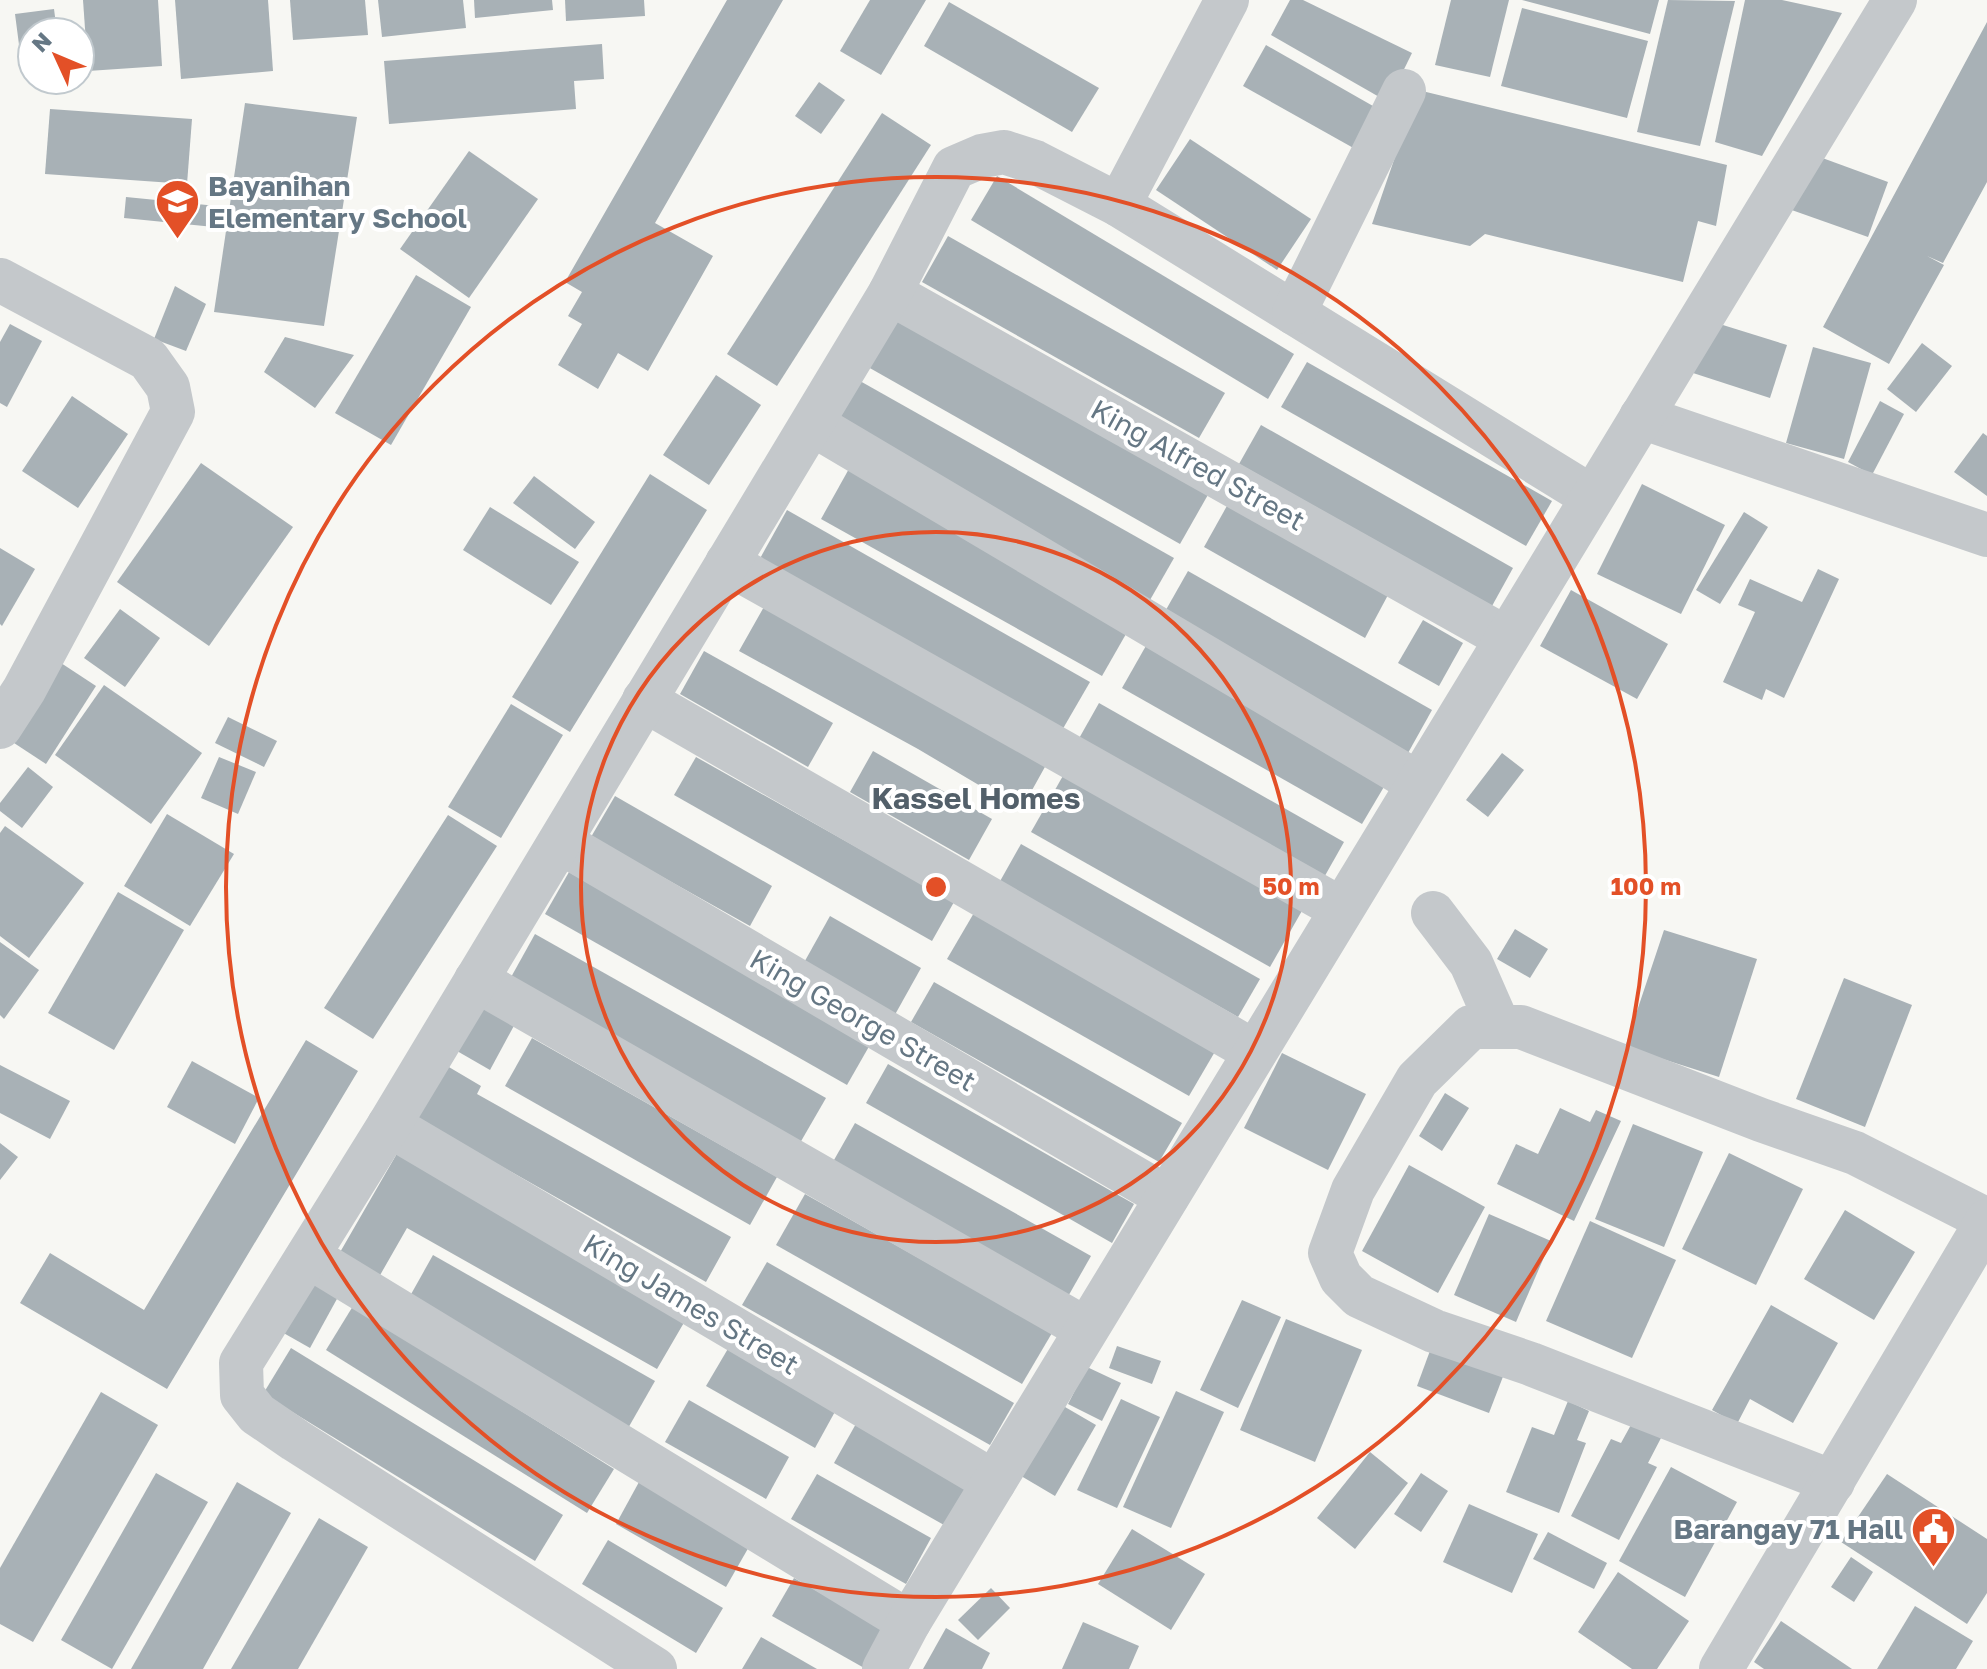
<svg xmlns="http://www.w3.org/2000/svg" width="1987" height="1669" viewBox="0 0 1987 1669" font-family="'Golos Text',sans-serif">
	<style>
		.building { fill: #a8b1b6 }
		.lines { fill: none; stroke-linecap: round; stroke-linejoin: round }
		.minor { stroke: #c4c8cb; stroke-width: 44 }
		.ring { fill: none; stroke: #e35027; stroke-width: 4 }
		.labels { text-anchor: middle; stroke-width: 8; stroke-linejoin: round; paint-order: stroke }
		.poi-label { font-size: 28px; font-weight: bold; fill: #657784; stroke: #fff; text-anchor: start }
		.street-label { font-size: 28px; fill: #657784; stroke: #fff }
		.neighbourhood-label { font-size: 30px; font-weight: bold; fill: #53606a; stroke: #fff }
		.centre { fill: #e35027; stroke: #fff; stroke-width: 4 }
		.ring-label { font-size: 24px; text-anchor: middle; font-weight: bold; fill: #e35027; stroke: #fff; stroke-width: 8; stroke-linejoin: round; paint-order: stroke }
	</style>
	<rect width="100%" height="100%" fill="#f7f7f3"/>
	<g class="building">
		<polygon points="83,0 158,0 162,66 88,71"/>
		<polygon points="175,0 268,0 273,71 181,79"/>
		<polygon points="290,0 365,0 368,35 293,40"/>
		<polygon points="378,0 463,0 466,28 382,37"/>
		<polygon points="474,0 552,0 553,10 475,18"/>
		<polygon points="565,0 644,0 645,16 566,21"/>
		<polygon points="727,0 783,0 655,223 713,256 648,371 618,353 598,389 558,365 582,324 568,316 582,292 565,282"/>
		<polygon points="870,0 926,0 881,75 840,51"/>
		<polygon points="1290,0 1303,0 1412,53 1388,102 1271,35"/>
		<polygon points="1451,0 1509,0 1490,77 1435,65"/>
		<polygon points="1522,0 1659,0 1650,34"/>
		<polygon points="1668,0 1735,1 1700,146 1637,132"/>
		<polygon points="1745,0 1782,0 1842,13 1762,156 1715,142"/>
		<polygon points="949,2 1099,88 1072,132 924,46"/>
		<polygon points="1522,8 1648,41 1627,118 1501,86"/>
		<polygon points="54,9 57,32 32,32 32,58 21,60 15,14"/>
		<polygon points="1987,22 1987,182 1943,263 1927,256 1944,265 1889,364 1823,327"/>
		<polygon points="602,44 604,79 574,81 576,109 389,124 384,61"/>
		<polygon points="1266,45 1380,110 1357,150 1243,86"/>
		<polygon points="819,82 845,100 821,134 795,116"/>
		<polygon points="1418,90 1727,165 1716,226 1698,221 1683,282 1485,234 1470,246 1372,224"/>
		<polygon points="245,103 357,117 324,326 214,312"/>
		<polygon points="50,109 192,119 187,184 45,174"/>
		<polygon points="882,113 931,145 777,386 727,354"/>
		<polygon points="1190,139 1311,219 1277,270 1156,190"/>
		<polygon points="469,151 538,199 469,298 400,249"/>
		<polygon points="1806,152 1888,182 1868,237 1786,208"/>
		<polygon points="997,176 1294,354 1268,399 971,220"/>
		<polygon points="126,197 217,206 214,227 124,218"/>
		<polygon points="948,236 1225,393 1199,438 922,282"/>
		<polygon points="416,275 471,307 391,445 335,413"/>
		<polygon points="175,286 206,304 186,351 154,339"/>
		<polygon points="897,316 1209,493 1180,544 868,367"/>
		<polygon points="1710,321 1787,345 1770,398 1693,373"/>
		<polygon points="10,324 42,341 7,407 0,403 0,342"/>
		<polygon points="285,337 354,355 315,408 264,372"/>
		<polygon points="1922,343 1952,366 1916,412 1887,389"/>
		<polygon points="1813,347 1871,363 1844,459 1786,443"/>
		<polygon points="1307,362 1552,501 1526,546 1281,407"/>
		<polygon points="716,375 761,405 709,485 663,455"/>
		<polygon points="860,381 1174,558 1150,600 836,423"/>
		<polygon points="72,396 128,434 78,508 22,471"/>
		<polygon points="1880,401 1904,414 1872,475 1848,462"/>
		<polygon points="1261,425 1513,568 1492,606 1239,464"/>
		<polygon points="1983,433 1987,436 1987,496 1954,472"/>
		<polygon points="201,463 293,527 209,646 117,582"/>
		<polygon points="850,467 1130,627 1102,676 821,519"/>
		<polygon points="650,474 707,510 570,732 512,697"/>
		<polygon points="534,476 595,522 575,549 513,503"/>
		<polygon points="1642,484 1725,525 1681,614 1597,574"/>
		<polygon points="1228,504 1388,595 1365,638 1204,547"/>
		<polygon points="490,507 579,562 551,605 463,550"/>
		<polygon points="787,510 1090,682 1061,732 758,562"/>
		<polygon points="1744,512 1768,527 1720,604 1696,590"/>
		<polygon points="0,548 35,569 2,626 0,624"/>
		<polygon points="1818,569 1839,579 1784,698 1766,689 1762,700 1723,682 1755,612 1738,605 1750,579 1802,602"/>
		<polygon points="1188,571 1432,710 1408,753 1163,615"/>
		<polygon points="1571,590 1668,644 1637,699 1540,646"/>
		<polygon points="765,605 1046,765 1021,810 918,749 739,651"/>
		<polygon points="120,609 160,638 125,687 84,658"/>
		<polygon points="1423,620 1463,643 1439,686 1398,663"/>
		<polygon points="1147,644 1388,780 1362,824 1122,688"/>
		<polygon points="704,651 833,723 808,767 680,694"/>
		<polygon points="61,663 96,686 46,764 11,741"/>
		<polygon points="104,685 202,753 151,824 55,755"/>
		<polygon points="1099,703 1344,842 1322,881 1077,742"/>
		<polygon points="511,704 563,735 501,838 448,807"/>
		<polygon points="228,717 277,741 264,767 215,743"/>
		<polygon points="873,751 992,819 969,860 850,792"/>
		<polygon points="1502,753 1524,770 1488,817 1466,800"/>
		<polygon points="219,757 256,772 238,814 201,798"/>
		<polygon points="696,757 954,902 932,941 674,795"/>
		<polygon points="28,767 53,787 22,828 0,811 0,803"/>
		<polygon points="1064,774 1303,909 1270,967 1031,832"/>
		<polygon points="615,796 772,886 750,926 591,837"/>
		<polygon points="167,814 234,854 190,926 124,886"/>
		<polygon points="448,815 497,846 373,1039 324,1008"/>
		<polygon points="5,826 84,883 29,958 0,936 0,833"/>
		<polygon points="1021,844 1260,979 1238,1017 999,883"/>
		<polygon points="569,872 871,1043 847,1085 545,914"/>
		<polygon points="118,892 184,930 114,1050 48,1013"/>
		<polygon points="978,906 1220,1043 1189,1096 947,959"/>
		<polygon points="830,916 921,968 892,1020 801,968"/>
		<polygon points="1515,929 1548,949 1530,978 1497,959"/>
		<polygon points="1664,930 1757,959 1719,1077 1625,1047"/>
		<polygon points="535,934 826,1098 800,1143 510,979"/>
		<polygon points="0,942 39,970 4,1019 0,1015"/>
		<polygon points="1844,978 1912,1005 1865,1127 1796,1099"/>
		<polygon points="934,982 1182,1123 1159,1162 911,1022"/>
		<polygon points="483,1004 516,1022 490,1070 457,1051"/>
		<polygon points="532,1038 777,1177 750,1225 505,1086"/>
		<polygon points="306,1040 358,1071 167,1389 20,1303 50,1253 144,1310"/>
		<polygon points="1282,1053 1366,1094 1328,1170 1244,1128"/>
		<polygon points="437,1060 481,1086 477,1094 731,1237 706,1282 407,1113"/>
		<polygon points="192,1061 259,1098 235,1144 167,1107"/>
		<polygon points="888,1064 1134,1204 1112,1243 866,1103"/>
		<polygon points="0,1065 70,1101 50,1139 0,1113"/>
		<polygon points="1445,1093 1469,1108 1442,1151 1419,1136"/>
		<polygon points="1560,1108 1590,1122 1596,1110 1621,1121 1574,1221 1497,1184 1516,1144 1538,1154"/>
		<polygon points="855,1123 1091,1256 1066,1300 830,1167"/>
		<polygon points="1633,1124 1703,1152 1664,1247 1595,1219"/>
		<polygon points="0,1143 18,1157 0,1180"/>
		<polygon points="399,1150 689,1314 657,1369 407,1228 379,1277 339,1254"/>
		<polygon points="1729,1153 1803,1189 1756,1285 1682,1249"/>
		<polygon points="1409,1165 1485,1207 1438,1293 1362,1251"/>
		<polygon points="805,1194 1052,1333 1022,1384 776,1245"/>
		<polygon points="1845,1210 1915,1252 1874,1320 1804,1279"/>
		<polygon points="1489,1214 1551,1241 1516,1322 1454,1295"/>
		<polygon points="1590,1221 1676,1260 1632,1358 1546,1321"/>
		<polygon points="433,1255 655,1381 627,1430 405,1305"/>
		<polygon points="767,1262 1014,1403 990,1445 742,1305"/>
		<polygon points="309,1281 338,1297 310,1348 280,1331"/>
		<polygon points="1242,1300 1281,1317 1238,1408 1200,1390"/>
		<polygon points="1771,1305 1838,1343 1793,1423 1750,1399 1737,1424 1712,1410"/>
		<polygon points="353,1306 614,1469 587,1513 326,1350"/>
		<polygon points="1286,1319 1362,1350 1315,1462 1240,1430"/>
		<polygon points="1117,1346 1161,1361 1152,1384 1109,1368"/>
		<polygon points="729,1347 837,1408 815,1448 706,1386"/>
		<polygon points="291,1348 563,1515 535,1561 263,1394"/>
		<polygon points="1431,1348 1504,1374 1489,1413 1417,1386"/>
		<polygon points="1087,1367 1121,1383 1102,1421 1068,1404"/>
		<polygon points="1176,1391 1224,1412 1171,1528 1123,1507"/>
		<polygon points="101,1392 158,1425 33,1642 0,1624 0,1568"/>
		<polygon points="1121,1399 1160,1417 1117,1508 1077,1490"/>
		<polygon points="689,1400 789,1457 766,1499 665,1442"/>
		<polygon points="1053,1400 1096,1425 1055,1496 1011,1470"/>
		<polygon points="1568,1401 1589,1411 1577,1440 1586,1443 1559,1513 1506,1492 1532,1427 1554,1435"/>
		<polygon points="857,1422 968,1485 944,1525 834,1463"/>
		<polygon points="1632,1423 1661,1438 1648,1463 1657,1467 1619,1540 1571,1516 1611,1439 1621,1443"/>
		<polygon points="1370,1452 1408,1483 1355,1549 1317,1518"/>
		<polygon points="1671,1467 1737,1502 1685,1597 1619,1561"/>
		<polygon points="156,1473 208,1502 112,1669 61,1640"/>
		<polygon points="1421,1473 1448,1491 1421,1532 1394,1514"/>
		<polygon points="817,1474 931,1538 906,1584 791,1519"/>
		<polygon points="1887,1474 1987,1539 1987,1593 1967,1624 1841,1542"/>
		<polygon points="237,1482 291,1513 203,1669 131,1669"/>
		<polygon points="639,1482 750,1545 726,1587 616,1524"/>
		<polygon points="1469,1504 1538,1534 1512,1593 1443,1562"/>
		<polygon points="319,1518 368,1547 298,1669 231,1669"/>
		<polygon points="1132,1529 1205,1574 1171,1630 1098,1584"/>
		<polygon points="1548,1532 1607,1563 1594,1589 1533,1559"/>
		<polygon points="608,1540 723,1608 696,1653 582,1584"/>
		<polygon points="1851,1557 1873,1572 1854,1602 1831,1587"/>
		<polygon points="1618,1572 1689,1621 1657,1669 1632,1669 1578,1632"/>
		<polygon points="794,1578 891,1633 866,1669 772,1616"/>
		<polygon points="991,1588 1010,1608 978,1640 958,1620"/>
		<polygon points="1915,1606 1973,1641 1956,1669 1877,1669"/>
		<polygon points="1781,1621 1852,1669 1764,1669 1754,1662"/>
		<polygon points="1083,1622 1139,1646 1129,1669 1062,1669"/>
		<polygon points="946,1628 990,1653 982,1669 923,1669"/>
		<polygon points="761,1637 817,1669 742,1669"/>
	</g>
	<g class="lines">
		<g class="minor">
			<polyline points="1119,205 1592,497"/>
			<polyline points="0,280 148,359 168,387 173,412 24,690 0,727"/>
			<polyline points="890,293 1506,638"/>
			<polyline points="1294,313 1404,91"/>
			<polyline points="1641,417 1987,535"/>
			<polyline points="812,424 1418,783"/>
			<polyline points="727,563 1341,909"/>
			<polyline points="644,700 1255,1052"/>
			<polyline points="560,842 1167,1197"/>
			<polyline points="1433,913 1471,963 1499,1027"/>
			<polyline points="476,980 1086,1329"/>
			<polyline points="389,1125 994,1482"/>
			<polyline points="308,1256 909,1622"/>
			<polyline points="1833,1482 1531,1364 1434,1331 1359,1296 1341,1278 1330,1253 1353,1190 1417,1080 1471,1027 1521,1027 1761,1120 1855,1153 1987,1220"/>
			<polyline points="655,1669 295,1440 257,1414 242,1395 241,1363 389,1125 890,293 954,168 982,156 1004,152 1035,162 1119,205 1227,0"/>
			<polyline points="884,1669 909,1622 1895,0"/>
			<polyline points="1721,1669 1987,1221"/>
		</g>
	</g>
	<g class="ring">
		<circle cx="936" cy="887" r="355"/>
		<circle cx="936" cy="887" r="710"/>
	</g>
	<defs>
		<symbol id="school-pin" viewBox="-11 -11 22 30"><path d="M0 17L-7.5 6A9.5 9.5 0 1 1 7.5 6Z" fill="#e35027" stroke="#fff"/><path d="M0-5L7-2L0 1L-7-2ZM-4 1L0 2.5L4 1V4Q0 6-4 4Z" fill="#fff"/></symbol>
		<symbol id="civic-pin" viewBox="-11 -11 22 30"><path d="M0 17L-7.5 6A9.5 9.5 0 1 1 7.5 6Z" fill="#e35027" stroke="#fff"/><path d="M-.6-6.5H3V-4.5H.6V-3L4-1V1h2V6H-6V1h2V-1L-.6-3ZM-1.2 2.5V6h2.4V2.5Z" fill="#fff"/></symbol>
	</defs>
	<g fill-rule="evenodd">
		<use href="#school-pin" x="152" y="176" width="51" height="69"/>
		<use href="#civic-pin" x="1908" y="1504" width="51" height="69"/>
	</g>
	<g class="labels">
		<g class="poi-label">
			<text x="208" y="196">Bayanihan<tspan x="208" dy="32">Elementary School</tspan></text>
			<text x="1903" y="1539" text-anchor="end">Barangay 71 Hall</text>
		</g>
		<g class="street-label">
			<text transform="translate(1198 465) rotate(29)" y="10">King Alfred Street</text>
			<text transform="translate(863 1020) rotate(30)" y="10">King George Street</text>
			<text transform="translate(691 1304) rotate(31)" y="10">King James Street</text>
		</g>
		<g class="neighbourhood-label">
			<text x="976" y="809">Kassel Homes</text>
		</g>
	</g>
	<circle cx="936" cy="887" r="12" class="centre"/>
	<g class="ring-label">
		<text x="1291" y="895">50 m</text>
		<text x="1646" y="895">100 m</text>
	</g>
	<g transform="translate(56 56) rotate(314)"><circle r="38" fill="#ffffff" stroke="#c1c9ce" stroke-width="2"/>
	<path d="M0-6L14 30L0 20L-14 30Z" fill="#e35027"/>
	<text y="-12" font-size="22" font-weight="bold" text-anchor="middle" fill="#657784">N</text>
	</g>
</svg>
